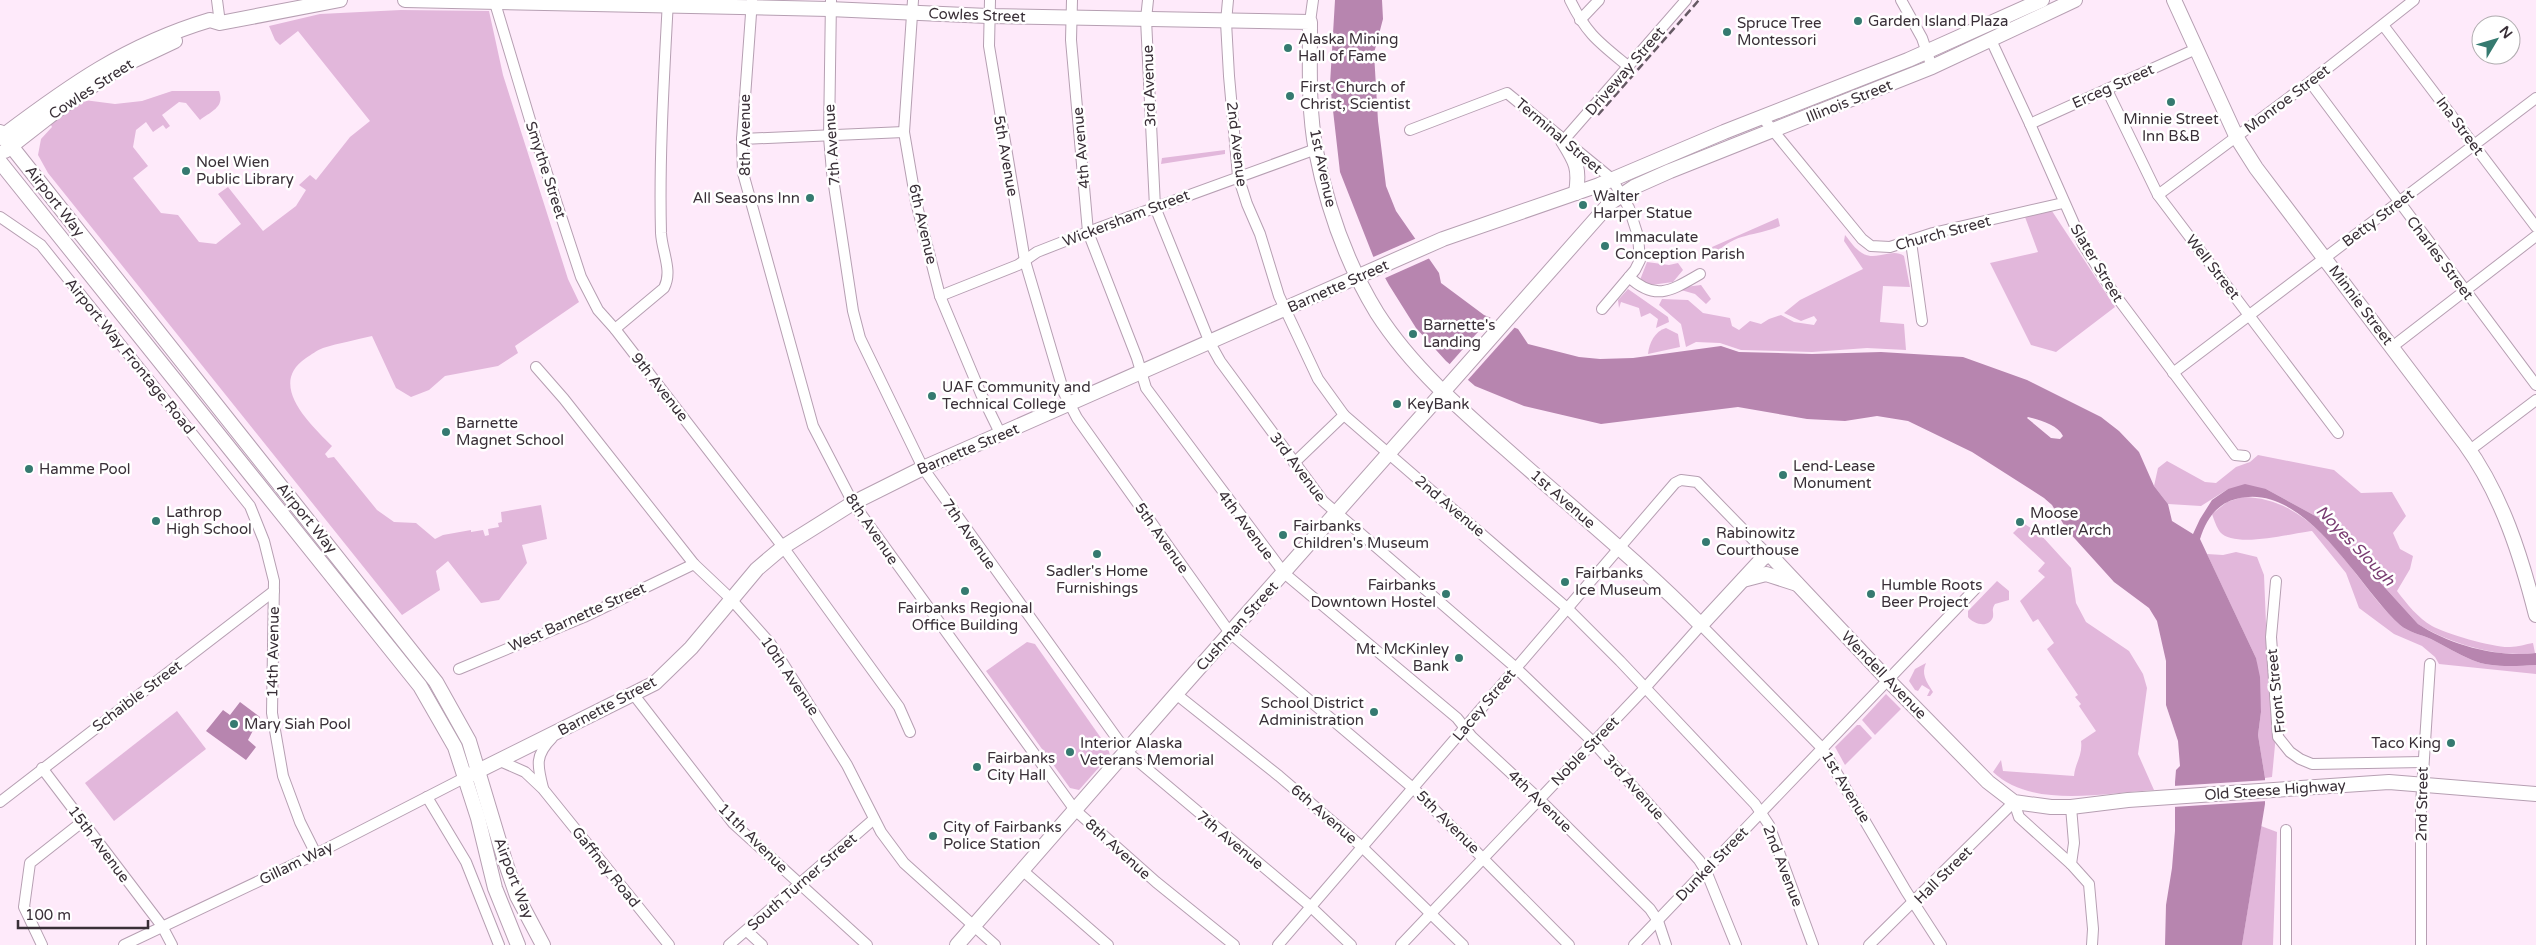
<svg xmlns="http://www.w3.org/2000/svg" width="2536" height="945" viewBox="0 0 2536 945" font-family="'Varela Round',sans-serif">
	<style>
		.green { fill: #e2b7db }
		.water { fill: #b785af; fill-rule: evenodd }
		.pier { fill: #feeafa }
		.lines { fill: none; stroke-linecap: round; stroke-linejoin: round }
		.minor-casing { stroke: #b69fb2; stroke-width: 12 }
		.major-casing { stroke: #b69fb2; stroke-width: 16 }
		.minor { stroke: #fff; stroke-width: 10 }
		.major { stroke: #fff; stroke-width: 14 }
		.rail { stroke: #655963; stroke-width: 2.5; stroke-dasharray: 8 4; stroke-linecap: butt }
		.poi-dot { fill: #357a70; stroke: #fff; stroke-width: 2 }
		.labels { text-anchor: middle; stroke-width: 5; stroke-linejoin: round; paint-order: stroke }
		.street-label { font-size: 15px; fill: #392f37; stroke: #fff }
		.poi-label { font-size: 15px; fill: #392f37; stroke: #fff; text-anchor: start }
		.water-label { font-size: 16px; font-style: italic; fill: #793b71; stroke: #fff }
	</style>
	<rect width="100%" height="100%" fill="#feeafa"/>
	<g class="green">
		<path d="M401,10l88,1 14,64 65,204 11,23 -64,44 3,7 -20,13 -53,10 -16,14 -18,7 -15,-9 -24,-52c-16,4 -33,7 -49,12 -6,2 -12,7 -17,10 -39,26 4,66 26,88l-7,8 3,4 6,-1 43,53 17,12 22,1 19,16 8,-4 28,-5v2l12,-2 2,6 4,-1 -1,-6 11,-2 -1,-4 4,-1 -1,-10 40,-7 6,34 -25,6 5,18 -28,37 -18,3 -33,-42 -12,10 4,19 -38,25 -354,-442 -10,-18 3,-16 11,-12 -2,-4 34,-23 31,4 27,-3 30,-10h47c6,16 -7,20 -19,29l-14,-17 -7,-1 -17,13 8,11 -4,3 -3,-4 -10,7 -7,-10 -10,8 -3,17 15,19 -15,12 28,35 17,2 21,27 17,2 25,-20 -23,-30 10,-7 35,44 33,-25 10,-16 -7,-5 11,-10 6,5 34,-43 20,-16 -72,-90 -18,14 -5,-5 -6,-14 51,-12z"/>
		<polygon points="1225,150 1225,154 1161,164 1162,158"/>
		<polygon points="2052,211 2115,307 2056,352 2031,345 1990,263 2038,252 2025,217"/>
		<path d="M1778,218l2,8c-26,11 -44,6 -65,28l-3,-7z"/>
		<path d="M1845,235c5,6 10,14 17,18 14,9 30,-6 42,3l6,31 -27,-1 -3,36 24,2 2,26 -39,-2 -55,4 -71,-2 -21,-7 -24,-1 -10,5 -5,-23 -22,-19 3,-6 26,1 15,13 27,5 2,8 7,4 11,-9 11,3 8,-5 12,-4 13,7 20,3 3,-5 -3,-4 -13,5 -17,-8 16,-13 63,-31 -19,-28z"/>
		<polygon points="1647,262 1669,265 1678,263 1683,270 1673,282 1651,285 1640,280"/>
		<polygon points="1701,285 1711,299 1706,304 1695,294 1681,290 1685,287"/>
		<polygon points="1628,289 1668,317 1669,322 1656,328 1658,319 1650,313 1641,317 1639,308 1621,302 1619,308 1618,300"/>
		<path d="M1666,328l12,6 2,13 -32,7c1,-11 7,-23 18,-26z"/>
		<path d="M2258,455l76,15 27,23 31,-1 14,24 -13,17 7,16 13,7 -3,13 -13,22c10,13 21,27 35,35 14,8 63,22 78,21 8,0 16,-3 23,-4l2,10c-37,5 -85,-9 -117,-29l-80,-88 -19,-18 -53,-29h-38l-27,17 -33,-2 -14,-18 4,-18 9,-7 38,21 11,1 20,-16 14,-5z"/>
		<path d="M2243,497c77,1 108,83 157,128 8,7 22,10 31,14 14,7 27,15 41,21 18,8 44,6 64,5v9l-97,-10 -4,-7 -13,-11 -28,-12 -35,-26 -13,-35 -34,-42c-20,2 -77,18 -92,1 -3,-4 -6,-12 -8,-18l15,-12z"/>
		<path d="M2023,523l17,11 31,34 5,35 10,19 43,29 14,23 4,14 -9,66 16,36c-50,3 -122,19 -161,-18l8,-12 2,11 71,5c1,-13 9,-21 7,-35l15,-10 -17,-25 2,-2 -6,-7 3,-2 -31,-46 7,-6 -16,-24 -5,3 -13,-21 25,-24 -7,-6 7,-8 -32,-30z"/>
		<polygon points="2236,552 2257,557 2264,575 2267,648 2274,709 2275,745 2272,777 2265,778 2258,735 2261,712 2256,658 2207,554 2223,555"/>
		<path d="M1997,581l12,10v9l-14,4c-4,6 -1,7 -2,13 -4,12 -20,7 -25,0v-6z"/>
		<polygon points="1027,642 1035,644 1108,748 1110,755 1079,790 1070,788 986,671"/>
		<path d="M1926,663c-5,11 0,18 7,29l-3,4h-3l3,-6 -8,-5 -4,6 -3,-1 -6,-9 6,-12z"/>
		<polygon points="1886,694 1901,709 1875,735 1862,720"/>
		<polygon points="177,711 206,749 114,821 85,783"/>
		<polygon points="1857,725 1860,725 1872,738 1845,765 1835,747"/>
		<polygon points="2261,826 2277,832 2273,945 2242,945"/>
	</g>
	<g class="water">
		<path d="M1335,0h47l1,19 -9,34 4,68 8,65 10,25 43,62 2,10 43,32 34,14 10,15 51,13 21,2 33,-1 88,-12 18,6 73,2 69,-2 82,5 64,23 74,37 18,14 20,21 15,34 14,18 4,17 21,13 7,-15 12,-19 16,-11 17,-5 21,5 53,29 19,18 80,88c32,21 80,34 118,29v12c-20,1 -46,3 -64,-5 -14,-6 -27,-14 -41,-21 -9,-4 -23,-7 -31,-14 -42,-38 -95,-145 -164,-126 -20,5 -30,21 -36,40l56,119 4,19 1,35 -3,23 7,43v26l-23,141h-77l1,-40 6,-37 3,-37v-49l1,-12 4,-4 -2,-25 -12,-36v-44l-9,-40 -8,-13 -35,-26 -47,-52 -15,-25 -8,-7 -72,-46 -64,-31 -31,-5 -32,5 -38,-2 -69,-12 -137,17 -77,-18 -49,-20 -29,-25 -30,-33 -27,-43 -16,-29 -33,-84 -10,-88zM2028,417c12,3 30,8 35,19l-3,3 -9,-1 -24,-20z"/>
		<polygon points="240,702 260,717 248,740 256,747 246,760 206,731 223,710 230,715"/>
	</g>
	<g class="pier">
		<polygon points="1417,238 1430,258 1383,279 1371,258"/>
		<polygon points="1492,316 1516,326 1466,382 1448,366"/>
		<polygon points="2268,780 2267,801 2173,807 2173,786"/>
	</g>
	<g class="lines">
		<defs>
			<g id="minor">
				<polyline points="217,0 220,23"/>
				<path d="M668,0c-4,77 -9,156 -7,233 1,19 12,38 3,55l-49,41 168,218 116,160 11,25"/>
				<polyline points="752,0 742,139 743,173 813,426 853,503 1075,810 1156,882 1234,945"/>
				<polyline points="831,0 829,137 832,172 853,311 860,338 923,468 1126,751 1310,906 1351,945"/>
				<polyline points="913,0 904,132 916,202 940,296 981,394 1001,435"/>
				<polyline points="990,0 989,46 1025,261 1064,393 1077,418 1230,633 1414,789 1569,945"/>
				<polyline points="1072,0 1071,40 1088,232 1137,358 1146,388 1284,573 1457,718 1472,737 1539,799 1650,909 1658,921 1666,945"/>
				<polyline points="1148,0 1146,19 1155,207 1210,343 1220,361 1323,501 1515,667 1593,742 1699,860 1706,871 1736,945"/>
				<polyline points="1228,0 1226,22 1229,76 1238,176 1247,204 1260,234 1279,296 1318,379 1344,415 1567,608 1620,661 1755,804 1769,825 1813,945"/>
				<path d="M1570,0c17,35 30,43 59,67"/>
				<polyline points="1901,0 1922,38 1932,67"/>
				<polyline points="495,3 536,140 581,277 598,310 615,329"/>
				<polyline points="1580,20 1599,0"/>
				<polyline points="1310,22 1313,0"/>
				<polyline points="2383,25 2536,227"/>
				<polyline points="1991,40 2030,124 2083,244 2113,292 2235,455 2245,456"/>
				<polyline points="2310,82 2536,385"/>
				<polyline points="2107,90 2158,195 2338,433"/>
				<polyline points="1762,117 1862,239 1871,246 1890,247 1933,233 2063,203"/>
				<polyline points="2030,124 2196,49"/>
				<polyline points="1410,130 1507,93 1612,179 1629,208 1638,236 1640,260 1635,270 1602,309"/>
				<polyline points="742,139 904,132"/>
				<polyline points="1563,141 1686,0"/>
				<polyline points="2158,195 2310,82 2414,0"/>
				<polyline points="0,217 41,245 250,506 264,541 274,581 272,713 283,776 300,822 316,854"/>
				<polyline points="1911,242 1922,321"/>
				<path d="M1629,277c27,25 43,13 71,-3"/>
				<polyline points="940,296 1018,265 1037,252 1088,232 1316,149"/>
				<polyline points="2392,347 2536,236"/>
				<polyline points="536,367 564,399 694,564 730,598 770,643 847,765 881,832 904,863 995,945"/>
				<polyline points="2173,373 2536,98"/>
				<polyline points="2470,450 2536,400"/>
				<polyline points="1294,463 1344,415"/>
				<polyline points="2276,581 2271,637 2278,737 2290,752 2300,759 2312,764 2423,762"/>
				<polyline points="459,669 584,617 694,564"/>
				<polyline points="1176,694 1279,776 1361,846 1463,945"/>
				<polyline points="634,695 733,823 867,945"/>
				<polyline points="500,761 525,772 543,789 669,945"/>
				<polyline points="42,768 162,926 172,945"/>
				<path d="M543,788c-6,-23 -8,-33 9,-50"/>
				<polyline points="427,797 466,862 499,945"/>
				<polyline points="0,802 274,591"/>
				<polyline points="2014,802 2019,817 2071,864"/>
				<polyline points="2071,807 2074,843 2071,864 2089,884 2093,929 2092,945"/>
				<polyline points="1022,870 1108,945"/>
				<polyline points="747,931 762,945"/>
				<polyline points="42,945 24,907 30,863 82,822"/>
				<polyline points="124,945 316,854 466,777"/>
				<polyline points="729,945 874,819"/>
				<polyline points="1278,945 1675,483 1681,480 1697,482 1768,555"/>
				<polyline points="1401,945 1645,688 1701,625 1822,748 1906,891 1941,945"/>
				<polyline points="1634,945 1976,588"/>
				<polyline points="1869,945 2014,802"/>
				<polyline points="2286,945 2286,830"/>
				<polyline points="2421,945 2421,805 2430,664"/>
			</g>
			<g id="major">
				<path d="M405,0l424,9 159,7 322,6c0,42 -2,87 6,129 11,56 31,113 61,162 34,53 83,96 130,137 65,58 133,113 194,175l61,-66 6,-4 5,3 115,122 100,102 26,20 37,5h20l57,-7 261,-18 147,12"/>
				<path d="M2174,0l63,138 19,30 209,276c37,51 56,112 71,171"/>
				<polyline points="0,132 436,682 469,741 505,861 517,896 543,945"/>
				<path d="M0,138c69,-52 126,-93 210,-118l10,3 120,-23"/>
				<path d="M1563,141c13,21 17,27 13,52"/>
				<polyline points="5,151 64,105 122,66 175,41"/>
				<polyline points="0,162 420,686 455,747 478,818 495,888 518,945"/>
				<polyline points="1743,580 1766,574 1797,584"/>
				<polyline points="466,777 655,683 691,648 757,569 783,547 853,503 923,468 1443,239 1599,185 1724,132 1908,60 2042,0"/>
				<polyline points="957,945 1176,694 1610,203 1634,187 1670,171 1932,67 2075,0"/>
			</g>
		</defs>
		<use href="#minor" class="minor-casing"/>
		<use href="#major" class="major-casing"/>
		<use href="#minor" class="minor"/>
		<use href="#major" class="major"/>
		<polyline class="rail" points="1598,115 1699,0"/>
	</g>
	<g class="poi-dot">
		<circle cx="1858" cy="21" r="5"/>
		<circle cx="1727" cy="32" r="5"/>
		<circle cx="1288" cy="48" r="5"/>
		<circle cx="1290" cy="96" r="5"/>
		<circle cx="2171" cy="102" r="5"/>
		<circle cx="186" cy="171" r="5"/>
		<circle cx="810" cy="198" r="5"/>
		<circle cx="1583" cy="205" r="5"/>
		<circle cx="1605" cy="246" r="5"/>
		<circle cx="1413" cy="334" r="5"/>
		<circle cx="932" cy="396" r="5"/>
		<circle cx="1397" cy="404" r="5"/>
		<circle cx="446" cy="432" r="5"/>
		<circle cx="29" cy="469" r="5"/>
		<circle cx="1783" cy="475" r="5"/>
		<circle cx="156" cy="521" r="5"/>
		<circle cx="2020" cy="522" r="5"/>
		<circle cx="1283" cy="535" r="5"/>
		<circle cx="1706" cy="542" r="5"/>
		<circle cx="1097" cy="554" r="5"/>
		<circle cx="1565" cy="582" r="5"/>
		<circle cx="965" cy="591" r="5"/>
		<circle cx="1446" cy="594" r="5"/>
		<circle cx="1871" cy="594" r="5"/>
		<circle cx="1459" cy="658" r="5"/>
		<circle cx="1374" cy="712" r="5"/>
		<circle cx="234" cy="724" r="5"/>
		<circle cx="2451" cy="743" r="5"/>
		<circle cx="1070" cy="752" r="5"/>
		<circle cx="977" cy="767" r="5"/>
		<circle cx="933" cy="836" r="5"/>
	</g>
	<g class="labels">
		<g class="street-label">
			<text transform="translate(977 15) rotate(2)" y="5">Cowles Street</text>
			<text transform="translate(1625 71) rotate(-49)" y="5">Driveway Street</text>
			<text transform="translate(1149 86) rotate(-92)" y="5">3rd Avenue</text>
			<text transform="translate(2113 86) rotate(-24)" y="5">Erceg Street</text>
			<text transform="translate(91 89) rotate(-33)" y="5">Cowles Street</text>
			<text transform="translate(2287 99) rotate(-37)" y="5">Monroe Street</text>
			<text transform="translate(1849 101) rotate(-22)" y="5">Illinois Street</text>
			<text transform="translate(2460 126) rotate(53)" y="5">Ina Street</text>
			<text transform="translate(745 135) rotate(-90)" y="5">8th Avenue</text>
			<text transform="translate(1559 136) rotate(40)" y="5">Terminal Street</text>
			<text transform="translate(1237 144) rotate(83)" y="5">2nd Avenue</text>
			<text transform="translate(832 145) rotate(-94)" y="5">7th Avenue</text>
			<text transform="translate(1081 148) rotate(-95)" y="5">4th Avenue</text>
			<text transform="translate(1006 156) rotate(80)" y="5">5th Avenue</text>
			<text transform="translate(1323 168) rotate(78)" y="5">1st Avenue</text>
			<text transform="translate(546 170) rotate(72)" y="5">Smythe Street</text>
			<text transform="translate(55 201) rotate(52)" y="5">Airport Way</text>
			<text transform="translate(1126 218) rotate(-21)" y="5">Wickersham Street</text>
			<text transform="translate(2378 218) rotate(-37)" y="5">Betty Street</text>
			<text transform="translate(923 224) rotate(77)" y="5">6th Avenue</text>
			<text transform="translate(1943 233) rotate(-15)" y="5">Church Street</text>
			<text transform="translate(2440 258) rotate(53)" y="5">Charles Street</text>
			<text transform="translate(2097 263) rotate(59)" y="5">Slater Street</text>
			<text transform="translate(2213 267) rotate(52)" y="5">Well Street</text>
			<text transform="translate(1338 286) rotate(-24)" y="5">Barnette Street</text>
			<text transform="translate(2361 305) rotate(53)" y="5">Minnie Street</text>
			<text transform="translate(130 356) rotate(51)" y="5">Airport Way Frontage Road</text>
			<text transform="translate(660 387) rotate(52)" y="5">9th Avenue</text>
			<text transform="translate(968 449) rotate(-23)" y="5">Barnette Street</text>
			<text transform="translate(1298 467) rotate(53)" y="5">3rd Avenue</text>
			<text transform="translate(1563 499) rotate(41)" y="5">1st Avenue</text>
			<text transform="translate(1450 506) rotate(40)" y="5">2nd Avenue</text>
			<text transform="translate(307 518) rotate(51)" y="5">Airport Way</text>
			<text transform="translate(1246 525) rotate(53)" y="5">4th Avenue</text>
			<text transform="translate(872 529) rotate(56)" y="5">8th Avenue</text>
			<text transform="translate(969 534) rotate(55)" y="5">7th Avenue</text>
			<text transform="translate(1162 538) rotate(55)" y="5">5th Avenue</text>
			<text transform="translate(577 617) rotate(-24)" y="5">West Barnette Street</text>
			<text transform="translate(1237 626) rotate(-48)" y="5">Cushman Street</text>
			<text transform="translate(273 652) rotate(-89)" y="5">14th Avenue</text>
			<text transform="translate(1884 675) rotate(46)" y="5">Wendell Avenue</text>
			<text transform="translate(790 676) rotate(56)" y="5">10th Avenue</text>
			<text transform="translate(2276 691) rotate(-96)" y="5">Front Street</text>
			<text transform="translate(137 696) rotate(-37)" y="5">Schaible Street</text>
			<text transform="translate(1484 705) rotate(-50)" y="5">Lacey Street</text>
			<text transform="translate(607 706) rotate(-28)" y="5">Barnette Street</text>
			<text transform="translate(1585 751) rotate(-46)" y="5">Noble Street</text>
			<text transform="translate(1634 787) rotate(48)" y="5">3rd Avenue</text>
			<text transform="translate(1846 787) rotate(59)" y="5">1st Avenue</text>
			<text transform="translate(2275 790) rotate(-4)" y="5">Old Steese Highway</text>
			<text transform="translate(1540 801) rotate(44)" y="5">4th Avenue</text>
			<text transform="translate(2422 804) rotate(-89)" y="5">2nd Street</text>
			<text transform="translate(1324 814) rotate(41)" y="5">6th Avenue</text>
			<text transform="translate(1448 822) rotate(45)" y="5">5th Avenue</text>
			<text transform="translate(753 838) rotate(45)" y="5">11th Avenue</text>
			<text transform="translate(1230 840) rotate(40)" y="5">7th Avenue</text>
			<text transform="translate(99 844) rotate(53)" y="5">15th Avenue</text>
			<text transform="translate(1118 849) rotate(42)" y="5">8th Avenue</text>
			<text transform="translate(296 863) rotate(-26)" y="5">Gillam Way</text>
			<text transform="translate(1712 864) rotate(-46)" y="5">Dunkel Street</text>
			<text transform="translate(1783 866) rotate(69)" y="5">2nd Avenue</text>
			<text transform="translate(606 867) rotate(51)" y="5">Gaffney Road</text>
			<text transform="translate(1943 875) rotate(-45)" y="5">Hall Street</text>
			<text transform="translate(514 878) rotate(69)" y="5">Airport Way</text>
			<text transform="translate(802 882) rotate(-41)" y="5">South Turner Street</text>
		</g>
		<g class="poi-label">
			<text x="1868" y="26">Garden Island Plaza</text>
			<text x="1737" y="28">Spruce Tree<tspan x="1737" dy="17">Montessori</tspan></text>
			<text x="1298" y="44">Alaska Mining<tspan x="1298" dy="17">Hall of Fame</tspan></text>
			<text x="1300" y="92">First Church of<tspan x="1300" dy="17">Christ, Scientist</tspan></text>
			<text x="2171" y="124" text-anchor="middle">Minnie Street<tspan x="2171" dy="17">Inn B&amp;B</tspan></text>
			<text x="196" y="167">Noel Wien<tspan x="196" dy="17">Public Library</tspan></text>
			<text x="1593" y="201">Walter<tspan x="1593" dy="17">Harper Statue</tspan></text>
			<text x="800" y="203" text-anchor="end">All Seasons Inn</text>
			<text x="1615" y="242">Immaculate<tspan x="1615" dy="17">Conception Parish</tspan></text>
			<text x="1423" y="330">Barnette's<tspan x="1423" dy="17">Landing</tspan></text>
			<text x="942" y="392">UAF Community and<tspan x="942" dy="17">Technical College</tspan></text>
			<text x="1407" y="409">KeyBank</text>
			<text x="456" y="428">Barnette<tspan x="456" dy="17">Magnet School</tspan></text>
			<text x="1793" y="471">Lend-Lease<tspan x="1793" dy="17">Monument</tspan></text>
			<text x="39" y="474">Hamme Pool</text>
			<text x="166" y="517">Lathrop<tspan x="166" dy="17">High School</tspan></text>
			<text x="2030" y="518">Moose<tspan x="2030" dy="17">Antler Arch</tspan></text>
			<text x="1293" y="531">Fairbanks<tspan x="1293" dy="17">Children's Museum</tspan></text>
			<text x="1716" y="538">Rabinowitz<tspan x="1716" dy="17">Courthouse</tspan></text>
			<text x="1097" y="576" text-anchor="middle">Sadler's Home<tspan x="1097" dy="17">Furnishings</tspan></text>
			<text x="1575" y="578">Fairbanks<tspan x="1575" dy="17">Ice Museum</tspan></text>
			<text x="1436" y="590" text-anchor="end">Fairbanks<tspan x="1436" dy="17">Downtown Hostel</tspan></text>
			<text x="1881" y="590">Humble Roots<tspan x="1881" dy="17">Beer Project</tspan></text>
			<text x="965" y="613" text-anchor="middle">Fairbanks Regional<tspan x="965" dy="17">Office Building</tspan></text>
			<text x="1449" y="654" text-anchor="end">Mt. McKinley<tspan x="1449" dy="17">Bank</tspan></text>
			<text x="1364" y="708" text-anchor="end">School District<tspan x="1364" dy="17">Administration</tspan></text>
			<text x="244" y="729">Mary Siah Pool</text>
			<text x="1080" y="748">Interior Alaska<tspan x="1080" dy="17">Veterans Memorial</tspan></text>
			<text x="2441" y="748" text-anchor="end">Taco King</text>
			<text x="987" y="763">Fairbanks<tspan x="987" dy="17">City Hall</tspan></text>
			<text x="943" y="832">City of Fairbanks<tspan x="943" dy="17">Police Station</tspan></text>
		</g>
		<g class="water-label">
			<text transform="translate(2356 545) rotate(46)" y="6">Noyes Slough</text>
		</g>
	</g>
	<g transform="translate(2496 40) rotate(52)"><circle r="24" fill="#ffffff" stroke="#b0acaf"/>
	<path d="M0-4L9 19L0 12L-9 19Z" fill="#357a70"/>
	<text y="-8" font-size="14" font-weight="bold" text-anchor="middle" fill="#392f37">N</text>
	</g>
	<path d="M18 920v8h130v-8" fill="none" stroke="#392f37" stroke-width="2.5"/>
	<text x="25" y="920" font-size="15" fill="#392f37" stroke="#ffffff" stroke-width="4" paint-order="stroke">100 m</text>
</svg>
